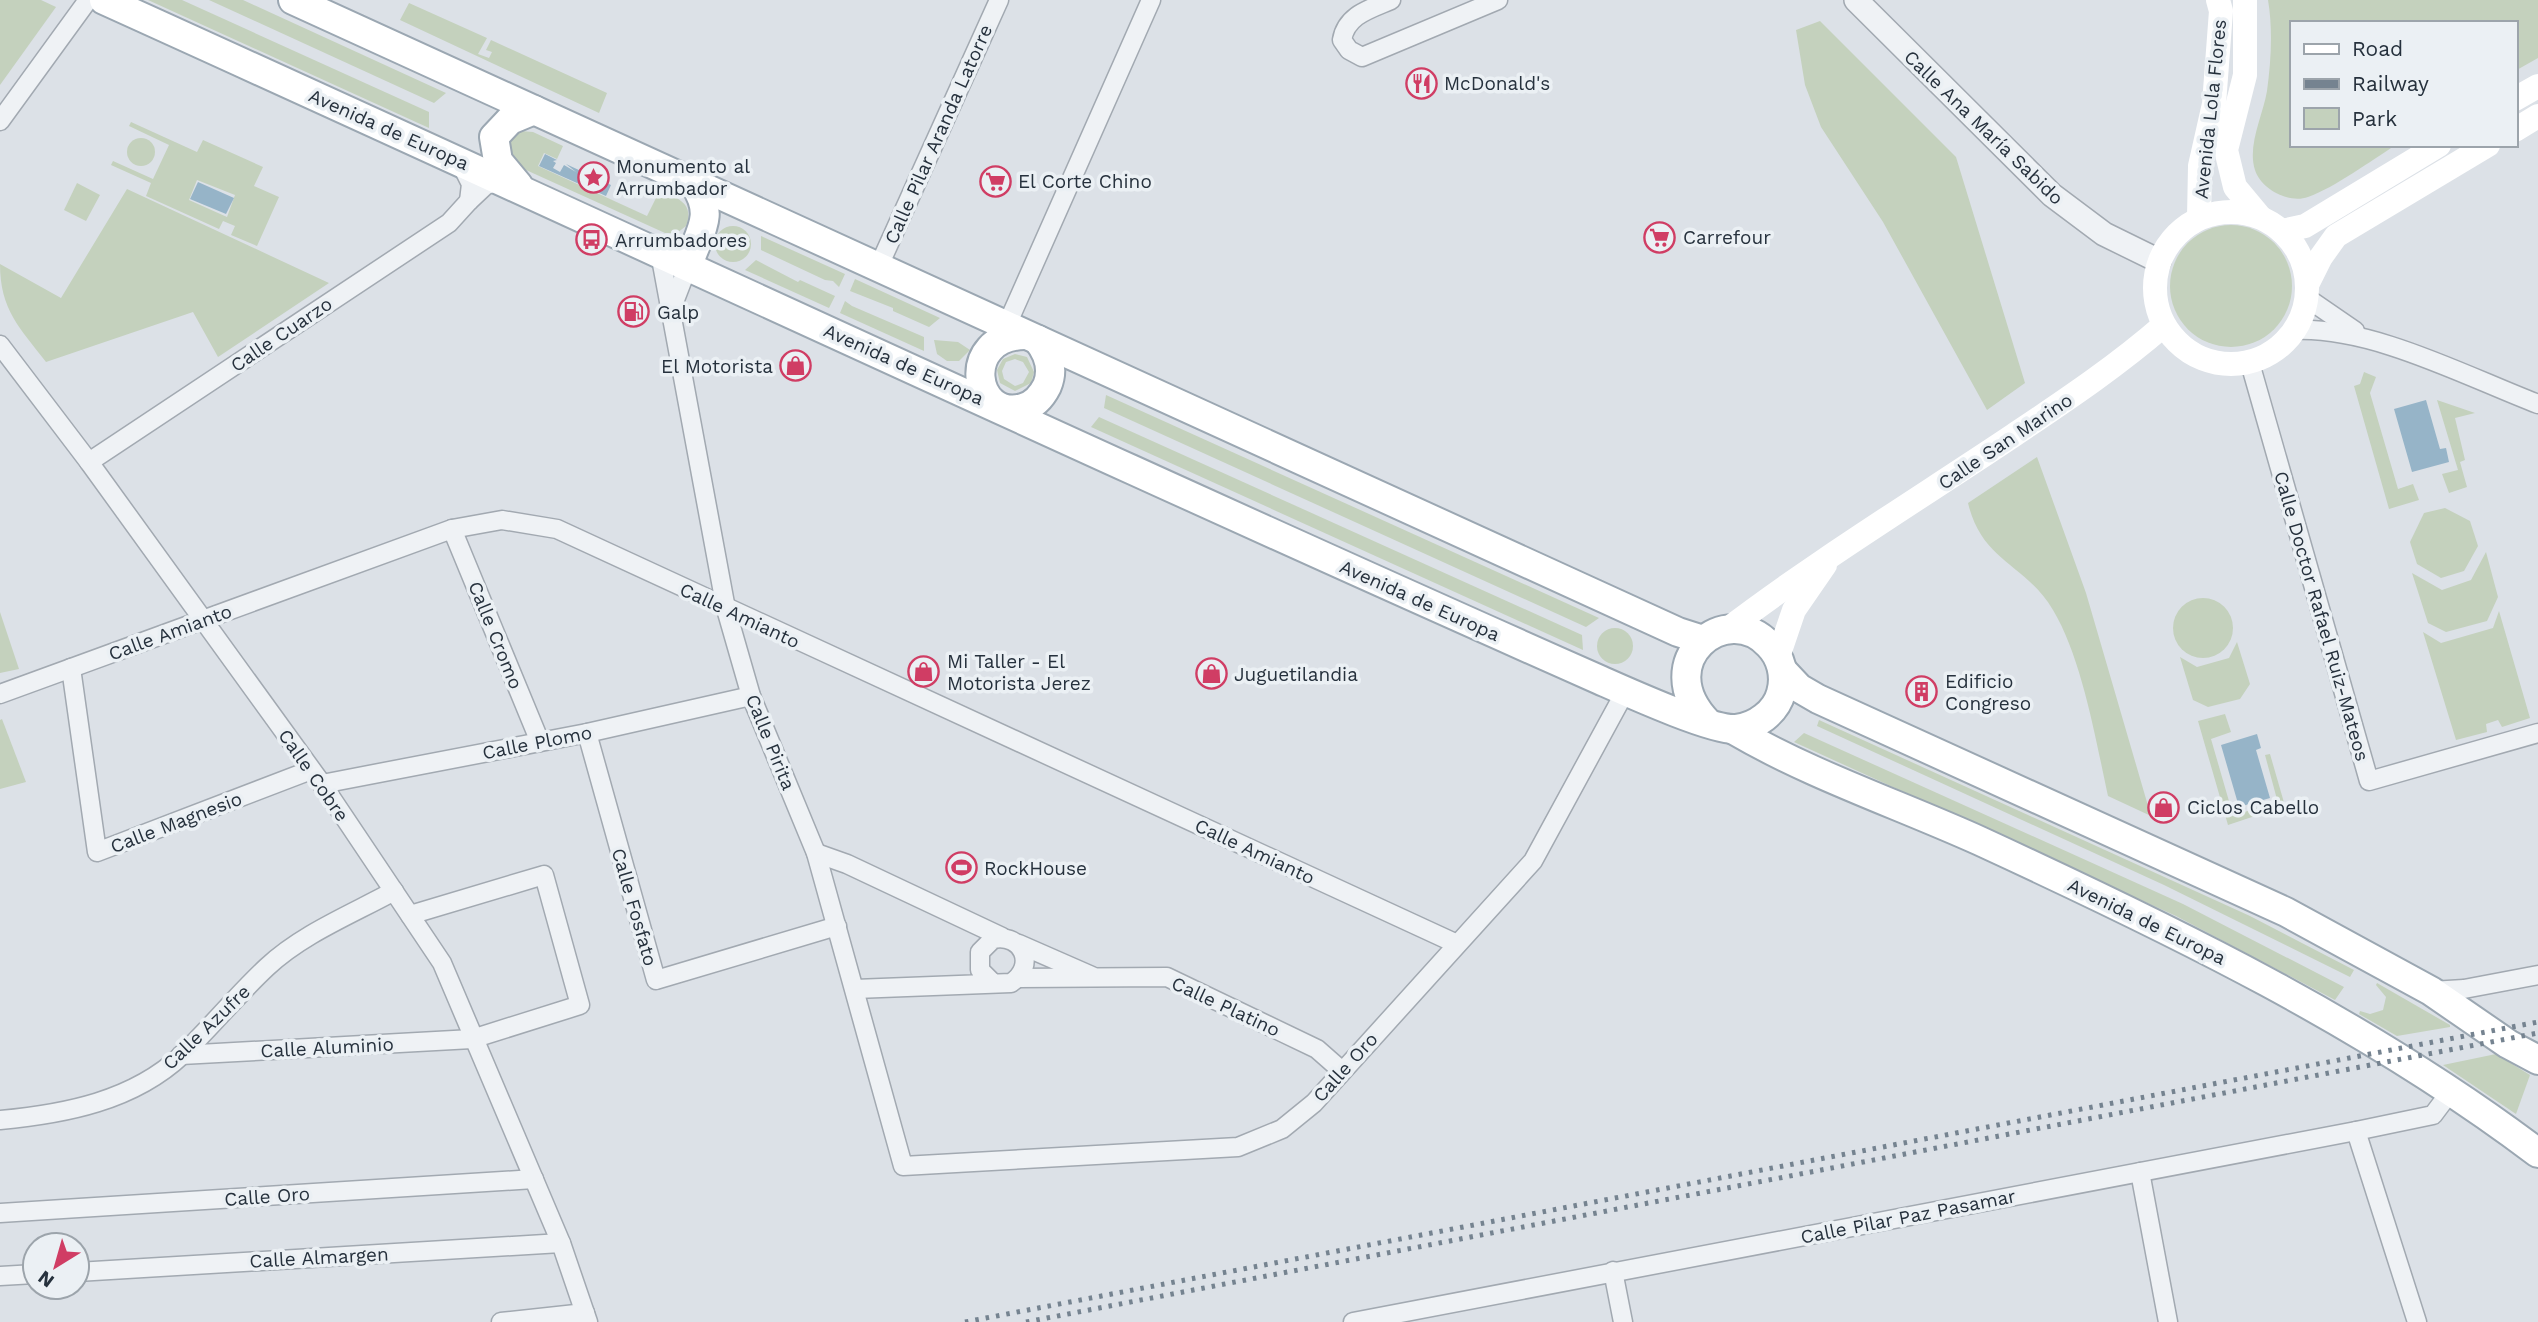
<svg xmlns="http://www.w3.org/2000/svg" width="2538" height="1322" viewBox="0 0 2538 1322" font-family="'Work Sans',sans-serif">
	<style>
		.green { fill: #c4d1bd; fill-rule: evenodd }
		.water { fill: #96b4c8 }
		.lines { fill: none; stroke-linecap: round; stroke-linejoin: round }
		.minor-casing { stroke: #a2a9b1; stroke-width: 21 }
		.tertiary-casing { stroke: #a2a9b1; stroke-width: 26 }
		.primary-casing { stroke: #9ba7b2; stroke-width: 32 }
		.minor { stroke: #eff2f5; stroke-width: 18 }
		.tertiary { stroke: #eff2f5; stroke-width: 23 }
		.secondary { stroke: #fff; stroke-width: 24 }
		.primary { stroke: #fff; stroke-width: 28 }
		.rail { stroke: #758390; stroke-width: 5; stroke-dasharray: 3.5 7; stroke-linecap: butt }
		.labels { text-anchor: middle; stroke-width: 7; stroke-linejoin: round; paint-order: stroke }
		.poi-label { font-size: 19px; fill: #26313d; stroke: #ebf0f4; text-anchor: start }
		.street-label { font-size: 19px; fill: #26313d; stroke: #ebf0f4 }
	</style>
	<rect width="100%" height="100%" fill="#dce1e7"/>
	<g class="green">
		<polygon points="0,0 41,0 56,7 0,85"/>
		<polygon points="148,0 182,0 429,112 429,128"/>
		<polygon points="209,0 243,0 446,93 434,103"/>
		<path d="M2268,0h270v58l-23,13v-48h-224v122h105c-26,16 -60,42 -88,52 -19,7 -47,-8 -53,-27 -8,-24 8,-55 12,-79 4,-29 6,-62 1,-91z"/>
		<polygon points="409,3 487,38 478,54 489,58 492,52 486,50 491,40 607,93 599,113 400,20"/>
		<polygon points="1820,21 1956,157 2025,383 1987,410 1883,222 1821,127 1805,85 1796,30"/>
		<path d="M131,122l66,30 6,-12 60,27 -9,19 25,11 -22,49 -26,-11 4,-9 -12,-5 -4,8 -73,-33 5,-13 -40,-18 2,-4 40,18 16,-34 -40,-19zM197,180l38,15 -8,22 -38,-17z"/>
		<path d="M521,131l12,1 30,14 -6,13 -13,-6 -6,13 109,50 13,-26c17,8 35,13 26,36l-9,7h-12l-150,-68 -8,-21 6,-10z"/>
		<circle cx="141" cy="152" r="14"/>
		<polygon points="77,183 100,195 86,221 64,210"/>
		<path d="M127,189l202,94 -111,74 -25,-45 -147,50c-26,-34 -46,-52 -46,-98l61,34z"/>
		<circle cx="2231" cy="286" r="61"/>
		<circle cx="733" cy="244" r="18"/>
		<polygon points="761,236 845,274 839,287 833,281 825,280 761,250"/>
		<polygon points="756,260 798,282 800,280 835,296 829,308 745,270"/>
		<polygon points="855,279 940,318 929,327 893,311 893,308 850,291"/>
		<polygon points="845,301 852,306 924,337 924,351 840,313"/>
		<polygon points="934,340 958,342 970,350 959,361 947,361 937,354"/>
		<path d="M1015,354l12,3 7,15 -3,11 -16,8 -15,-8 -3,-13 6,-11zM1015,359l8,3 6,10 -6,11 -8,3 -11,-7 -2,-8 4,-9z"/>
		<polygon points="2364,372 2376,377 2370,393 2398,489 2413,484 2419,500 2389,509 2354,386 2360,384"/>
		<polygon points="1106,395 1599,618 1586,627 1104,408"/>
		<polygon points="2437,400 2475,413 2455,418 2465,460 2460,462 2467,487 2449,493 2442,474 2458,470"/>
		<polygon points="1099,417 1582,635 1583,650 1091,427"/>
		<path d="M2037,457l49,136 65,223 -43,-20c-12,-55 -26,-138 -55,-186 -28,-47 -71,-48 -85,-107z"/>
		<polygon points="2445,508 2470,521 2478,546 2464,571 2441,578 2417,564 2410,542 2424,513"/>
		<polygon points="2486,552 2498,597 2487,621 2446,632 2428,623 2412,573 2442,590 2471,580"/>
		<circle cx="2203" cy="628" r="30"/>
		<polygon points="2499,611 2530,718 2502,727 2498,720 2486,724 2487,732 2456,740 2423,632 2441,643 2493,628"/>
		<polygon points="0,612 19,669 0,673"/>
		<circle cx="1615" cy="646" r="18"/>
		<polygon points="2237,642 2250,684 2240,699 2208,707 2193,700 2180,657 2197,667 2229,658"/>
		<polygon points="2225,714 2231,732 2211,739 2233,815 2278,803 2265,755 2270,754 2285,806 2228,825 2198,721"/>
		<polygon points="2,719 26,782 0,789 0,720"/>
		<polygon points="1819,720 2250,916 2354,970 2350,977 2164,885 1817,726"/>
		<polygon points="1804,733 2183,904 2344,987 2335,1000 2176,916 1794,742"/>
		<polygon points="2377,983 2450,1025 2450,1027 2397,1036 2359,1014 2360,1011 2370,1014 2383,1010 2386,997 2376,985"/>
		<polygon points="2496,1054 2530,1075 2516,1114 2443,1065"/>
	</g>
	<g class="water">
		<polygon points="545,154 557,160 553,161 556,163 553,168 560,172 564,165 576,172 566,164 611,185 606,196 539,166"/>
		<polygon points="198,182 234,198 226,214 190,199"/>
		<polygon points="2426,400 2440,449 2446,448 2449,462 2412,472 2394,409"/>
		<polygon points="2257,734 2261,748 2256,750 2270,798 2239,807 2221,745"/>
	</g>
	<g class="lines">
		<defs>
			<g id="minor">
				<path d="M1391,0c-21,9 -45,15 -49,40l7,10 13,7 136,-57"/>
				<polyline points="0,121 88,0"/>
				<polyline points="460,162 471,184 469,201 486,185 503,180"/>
				<polyline points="660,253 726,609 751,696 816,853 903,1166 1238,1147 1282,1129 1314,1103 1533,861 1625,692"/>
				<polyline points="878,268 999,0"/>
				<polyline points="2307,298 2355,331"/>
				<polyline points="671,310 688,266"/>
				<polyline points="1006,327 1151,0"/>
				<path d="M2295,330c78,-3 170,46 243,74"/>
				<polyline points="0,345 89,462 322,784 442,963 561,1243 588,1322"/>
				<polyline points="2250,363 2369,781 2538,733"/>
				<polyline points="89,462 449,223 469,201"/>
				<polyline points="452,529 540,742"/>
				<polyline points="71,668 97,852 311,770"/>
				<polyline points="0,694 452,529 502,520 557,529 1457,944"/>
				<polyline points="587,733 656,980 837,926"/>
				<polyline points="322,784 587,733 751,696"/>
				<polyline points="816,853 847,864 1002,937"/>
				<polyline points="1019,944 1092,976"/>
				<polyline points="1019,978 1167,977 1317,1049 1342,1071"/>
				<path d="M855,989l156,-6c26,-17 12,-50 -18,-44l-13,13v18l13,13"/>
				<polyline points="2431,991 2464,989 2538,975"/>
				<polyline points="181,1055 472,1039 580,1005 544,875 410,915"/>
				<path d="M0,1120c65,-6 133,-19 182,-65 29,-28 55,-60 85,-88 35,-33 85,-53 127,-76"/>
				<polyline points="2356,1131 2417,1322"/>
				<polyline points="2140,1172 2168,1322"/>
				<polyline points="0,1213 534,1179"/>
				<polyline points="1613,1271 1623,1322"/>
				<polyline points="77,1272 561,1243"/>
				<polyline points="0,1276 35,1274"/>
				<polyline points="501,1322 585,1313"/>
				<polyline points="1353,1322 2356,1131 2433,1115 2451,1091"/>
			</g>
			<polyline id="tertiary" points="1856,0 2052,195 2104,234 2159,261"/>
			<g id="primary">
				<path d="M104,0c499,226 995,458 1496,680 25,11 113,51 136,49 20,-2 40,-17 45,-36 5,-17 0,-36 -12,-48 -42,-46 -120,16 -62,77"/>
				<polyline points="293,0 1678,632 1703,640"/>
				<polyline points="518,185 498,161 494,137 510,120 534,110"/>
				<path d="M688,266c10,-33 28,-49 7,-81"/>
				<path d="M1025,335c-66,1 -52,87 -2,73 11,-3 19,-12 24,-22 7,-17 2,-32 -9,-46"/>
				<polyline points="1783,671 1799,688 1818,699 2286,912 2431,991 2508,1044 2538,1060"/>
				<path d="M1734,730c77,45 164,74 246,111 193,89 387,183 558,312"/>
			</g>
		</defs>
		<use href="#minor" class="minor-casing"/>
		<use href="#tertiary" class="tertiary-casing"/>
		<use href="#primary" class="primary-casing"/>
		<use href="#minor" class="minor"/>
		<use href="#tertiary" class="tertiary"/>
		<g class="secondary">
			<polyline points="2245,0 2245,75 2226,150 2235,187 2260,217"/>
			<polyline points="2515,99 2538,86"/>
			<polyline points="2515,130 2538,116"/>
			<circle cx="2231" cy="288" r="76"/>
			<polyline points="2199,218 2200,166 2214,104 2221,11 2218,0"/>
			<polyline points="2282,231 2305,226 2439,145"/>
			<polyline points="2307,285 2321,257 2336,236 2488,145"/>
			<path d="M1724,632c93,-71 193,-132 290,-197 52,-35 103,-69 150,-110"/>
			<polyline points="1778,657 1794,610 1825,565"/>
		</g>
		<use href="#primary" class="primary"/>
		<g class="rail">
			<polyline points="965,1322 2538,1022"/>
			<polyline points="1026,1322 2538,1033"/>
		</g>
	</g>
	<defs>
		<symbol id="restaurant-ring" viewBox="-11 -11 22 22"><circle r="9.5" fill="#ebf0f4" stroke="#d03d64" stroke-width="1.5"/><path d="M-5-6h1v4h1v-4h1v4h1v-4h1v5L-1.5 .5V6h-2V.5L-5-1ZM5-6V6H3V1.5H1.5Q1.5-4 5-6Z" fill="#d03d64"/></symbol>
		<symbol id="sight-ring" viewBox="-11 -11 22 22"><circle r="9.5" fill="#ebf0f4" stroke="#d03d64" stroke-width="1.5"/><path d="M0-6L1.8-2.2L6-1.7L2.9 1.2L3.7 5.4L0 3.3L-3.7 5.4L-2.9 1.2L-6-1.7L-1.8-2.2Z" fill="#d03d64"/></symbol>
		<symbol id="supermarket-ring" viewBox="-11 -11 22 22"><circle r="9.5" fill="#ebf0f4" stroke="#d03d64" stroke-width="1.5"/><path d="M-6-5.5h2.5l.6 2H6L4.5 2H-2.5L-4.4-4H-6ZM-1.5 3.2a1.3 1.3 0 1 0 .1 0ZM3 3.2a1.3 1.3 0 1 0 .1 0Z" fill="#d03d64"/></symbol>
		<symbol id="bus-ring" viewBox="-11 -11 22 22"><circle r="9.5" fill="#ebf0f4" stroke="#d03d64" stroke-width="1.5"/><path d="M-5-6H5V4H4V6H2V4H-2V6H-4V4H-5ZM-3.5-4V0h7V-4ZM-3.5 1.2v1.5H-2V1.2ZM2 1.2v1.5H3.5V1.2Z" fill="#d03d64"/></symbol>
		<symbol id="fuel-ring" viewBox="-11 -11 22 22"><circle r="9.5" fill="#ebf0f4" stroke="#d03d64" stroke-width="1.5"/><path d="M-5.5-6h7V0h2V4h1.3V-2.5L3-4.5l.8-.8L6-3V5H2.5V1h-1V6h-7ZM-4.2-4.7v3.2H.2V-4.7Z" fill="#d03d64"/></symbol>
		<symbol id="shop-ring" viewBox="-11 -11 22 22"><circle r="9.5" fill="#ebf0f4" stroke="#d03d64" stroke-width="1.5"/><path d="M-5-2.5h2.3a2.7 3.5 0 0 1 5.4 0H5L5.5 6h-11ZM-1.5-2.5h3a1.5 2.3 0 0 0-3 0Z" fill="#d03d64"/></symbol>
		<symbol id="building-ring" viewBox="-11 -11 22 22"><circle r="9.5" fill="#ebf0f4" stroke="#d03d64" stroke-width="1.5"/><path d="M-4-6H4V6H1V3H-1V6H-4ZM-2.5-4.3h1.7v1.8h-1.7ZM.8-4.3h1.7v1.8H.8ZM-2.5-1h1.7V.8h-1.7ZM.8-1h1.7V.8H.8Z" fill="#d03d64"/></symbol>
		<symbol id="stadium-ring" viewBox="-11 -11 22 22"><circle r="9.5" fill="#ebf0f4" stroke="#d03d64" stroke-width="1.5"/><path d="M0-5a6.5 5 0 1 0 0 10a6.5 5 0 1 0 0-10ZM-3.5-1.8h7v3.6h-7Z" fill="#d03d64"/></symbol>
	</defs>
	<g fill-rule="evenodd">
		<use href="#restaurant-ring" x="1404" y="66" width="35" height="35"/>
		<use href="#sight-ring" x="576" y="160" width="35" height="35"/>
		<use href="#supermarket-ring" x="978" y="164" width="35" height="35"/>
		<use href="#supermarket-ring" x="1642" y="220" width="35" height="35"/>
		<use href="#bus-ring" x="574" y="222" width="35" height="35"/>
		<use href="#fuel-ring" x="616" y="294" width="35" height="35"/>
		<use href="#shop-ring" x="778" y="348" width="35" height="35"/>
		<use href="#shop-ring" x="906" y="654" width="35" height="35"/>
		<use href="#shop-ring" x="1194" y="656" width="35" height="35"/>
		<use href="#building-ring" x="1904" y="674" width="35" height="35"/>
		<use href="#shop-ring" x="2146" y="790" width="35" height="35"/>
		<use href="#stadium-ring" x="944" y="850" width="35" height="35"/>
	</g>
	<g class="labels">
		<g class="poi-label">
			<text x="1444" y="90">McDonald's</text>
			<text x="616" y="173">Monumento al<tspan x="616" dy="22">Arrumbador</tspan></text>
			<text x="1018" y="188">El Corte Chino</text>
			<text x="1683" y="244">Carrefour</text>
			<text x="615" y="247">Arrumbadores</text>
			<text x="657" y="319">Galp</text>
			<text x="773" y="373" text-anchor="end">El Motorista</text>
			<text x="947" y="668">Mi Taller - El<tspan x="947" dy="22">Motorista Jerez</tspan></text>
			<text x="1234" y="681">Juguetilandia</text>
			<text x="1945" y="688">Edificio<tspan x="1945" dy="22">Congreso</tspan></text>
			<text x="2187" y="814">Ciclos Cabello</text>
			<text x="984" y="875">RockHouse</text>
		</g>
		<g class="street-label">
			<text transform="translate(2210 109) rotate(-84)" y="7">Avenida Lola Flores</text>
			<text transform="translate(1984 127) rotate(44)" y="7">Calle Ana María Sabido</text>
			<text transform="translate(389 129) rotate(24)" y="7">Avenida de Europa</text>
			<text transform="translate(938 134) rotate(-66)" y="7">Calle Pilar Aranda Latorre</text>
			<text transform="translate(281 334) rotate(-34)" y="7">Calle Cuarzo</text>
			<text transform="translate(904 364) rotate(24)" y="7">Avenida de Europa</text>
			<text transform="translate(2005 441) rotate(-34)" y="7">Calle San Marino</text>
			<text transform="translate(1420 600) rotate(24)" y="7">Avenida de Europa</text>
			<text transform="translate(740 615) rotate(25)" y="7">Calle Amianto</text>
			<text transform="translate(2322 616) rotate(74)" y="7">Calle Doctor Rafael Ruiz-Mateos</text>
			<text transform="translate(170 632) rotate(-20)" y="7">Calle Amianto</text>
			<text transform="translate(496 635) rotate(68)" y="7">Calle Cromo</text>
			<text transform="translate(537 742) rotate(-11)" y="7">Calle Plomo</text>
			<text transform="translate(771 742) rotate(68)" y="7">Calle Pirita</text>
			<text transform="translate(314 775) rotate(55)" y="7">Calle Cobre</text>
			<text transform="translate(176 822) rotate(-21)" y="7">Calle Magnesio</text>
			<text transform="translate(1255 851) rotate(25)" y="7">Calle Amianto</text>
			<text transform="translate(635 907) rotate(74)" y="7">Calle Fosfato</text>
			<text transform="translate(2147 921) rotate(26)" y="7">Avenida de Europa</text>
			<text transform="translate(1226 1006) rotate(25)" y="7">Calle Platino</text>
			<text transform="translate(206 1027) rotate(-44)" y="7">Calle Azufre</text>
			<text transform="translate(327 1047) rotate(-3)" y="7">Calle Aluminio</text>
			<text transform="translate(1345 1067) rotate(-48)" y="7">Calle Oro</text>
			<text transform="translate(267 1196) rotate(-4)" y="7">Calle Oro</text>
			<text transform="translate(1908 1216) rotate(-11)" y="7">Calle Pilar Paz Pasamar</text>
			<text transform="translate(319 1257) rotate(-3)" y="7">Calle Almargen</text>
		</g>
	</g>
	<rect x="2290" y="21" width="228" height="126" fill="#ebf0f4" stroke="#9ca4ab" stroke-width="2"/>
	<rect x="2304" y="44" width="35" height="10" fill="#ffffff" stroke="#9ca4ab" stroke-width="2"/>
	<text x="2352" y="56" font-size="21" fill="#26313d">Road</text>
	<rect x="2304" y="79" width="35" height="10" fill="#758390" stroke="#9ca4ab" stroke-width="2"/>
	<text x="2352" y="91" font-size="21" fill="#26313d">Railway</text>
	<rect x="2304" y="108" width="35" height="21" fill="#c4d1bd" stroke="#9ca4ab" stroke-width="2"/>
	<text x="2352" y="126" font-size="21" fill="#26313d">Park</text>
	<g transform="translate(56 1266) rotate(217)"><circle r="33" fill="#ebf0f4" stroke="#9ca4ab" stroke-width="2"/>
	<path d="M0-5L12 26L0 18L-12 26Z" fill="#d03d64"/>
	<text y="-10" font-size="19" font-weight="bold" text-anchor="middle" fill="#26313d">N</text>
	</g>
</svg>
